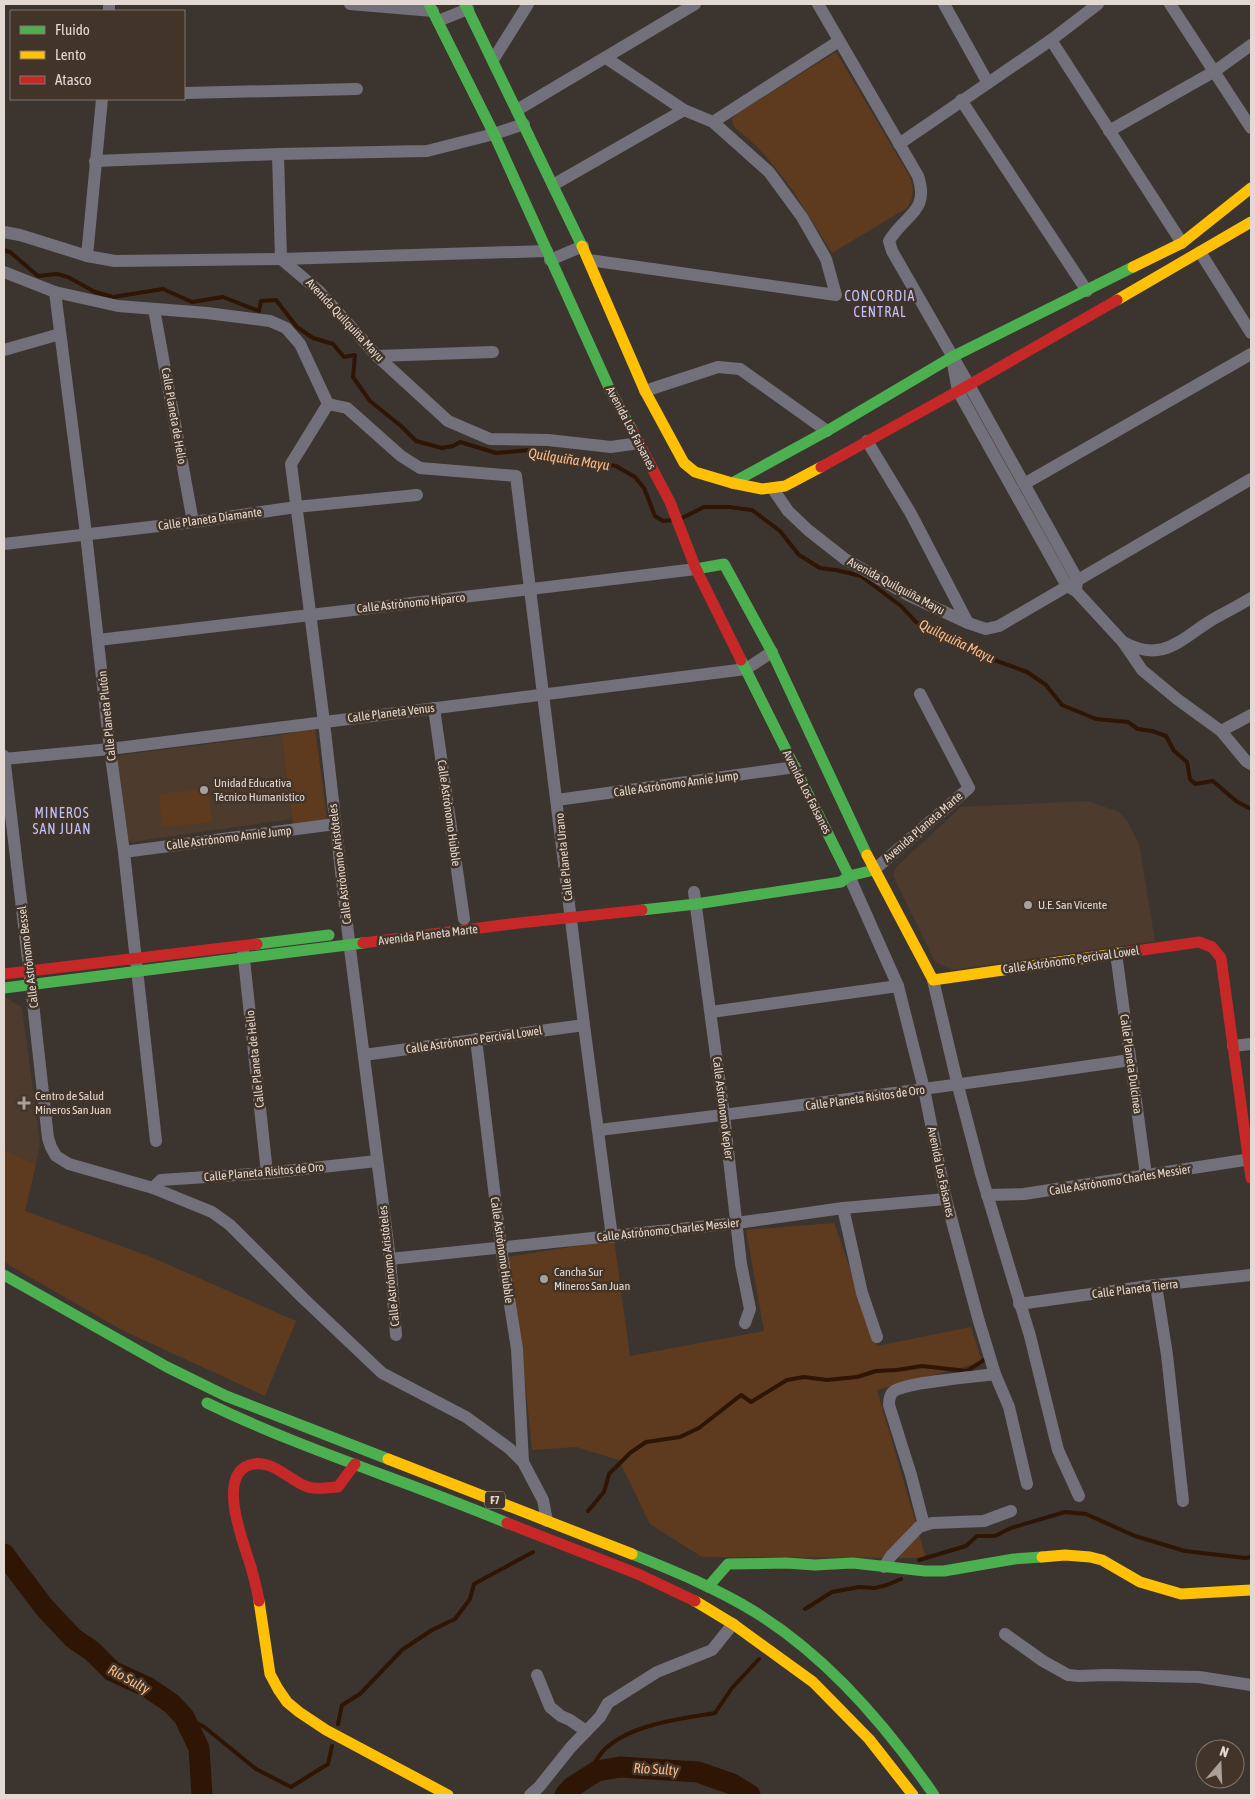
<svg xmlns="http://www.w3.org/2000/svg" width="1255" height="1799" viewBox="0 0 1255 1799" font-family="'Asap Condensed',sans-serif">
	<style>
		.built { fill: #4d3b2d }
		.green { fill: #5e3b1f }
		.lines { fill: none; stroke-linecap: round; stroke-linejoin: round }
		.stream { stroke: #2e1504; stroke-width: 4 }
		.river { stroke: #2e1504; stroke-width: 21 }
		.street { stroke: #72707a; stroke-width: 12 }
		.fast { stroke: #4caf50; stroke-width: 11 }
		.slow { stroke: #ffc107; stroke-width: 11 }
		.jam { stroke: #c62828; stroke-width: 11 }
		.poi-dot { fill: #a8a099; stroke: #423429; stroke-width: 2 }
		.labels { text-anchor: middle; stroke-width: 5; stroke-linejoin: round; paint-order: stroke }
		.shield { fill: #423429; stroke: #b2a89f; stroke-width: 1 }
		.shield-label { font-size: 11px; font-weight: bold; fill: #e2d9d2 }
		.street-label { font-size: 12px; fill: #e2d9d2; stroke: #423429 }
		.poi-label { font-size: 12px; fill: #e2d9d2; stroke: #423429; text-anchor: start }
		.neighbourhood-label { font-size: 14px; letter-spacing: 1px; fill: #c0c2fc; stroke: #423429 }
		.water-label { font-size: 14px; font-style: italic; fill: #febd8b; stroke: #423429 }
	</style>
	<rect width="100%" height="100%" fill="#3c352f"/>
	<g class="built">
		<polygon points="281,735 292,819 131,842 126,835 116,760 120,755"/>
		<polygon points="1088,801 1119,812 1128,822 1139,844 1155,941 952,970 935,962 897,884 893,875 897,866 961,807"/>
		<polygon points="4,996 22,1008 40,1142 36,1164 4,1150"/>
	</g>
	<g class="green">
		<path d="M836,52l74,125c4,13 4,20 -3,31l-75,45 -38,-61 -27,-35 -16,-16 -17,-14 -2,-8 4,-5z"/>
		<polygon points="315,728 327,819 293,824 281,735"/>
		<polygon points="208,788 212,822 162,827 159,794"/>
		<polygon points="4,1150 36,1164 25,1211 151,1257 296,1321 265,1396 122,1330 4,1262"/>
		<polygon points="834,1223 877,1346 971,1327 982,1362 877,1390 926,1558 702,1557 650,1524 619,1460 576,1447 532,1450 522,1352 508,1257 614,1240 630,1356 764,1331 746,1230"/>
	</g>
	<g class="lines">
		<g class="stream">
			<polyline points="4,250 10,252 38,276 57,274 68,277 95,292 113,297 163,289 192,302 223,297 259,311 261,301 276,300 297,327 313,338 333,344 344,357 355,355 353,377 370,401 401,426 416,441 442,448 453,446 460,442 496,453 529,450 616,466 635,477 644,488 655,516 663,521 672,520"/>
			<polyline points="682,518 704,507 729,507 752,510 780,531 799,555 820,568 836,570 861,576 901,606 916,622 955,640 978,654 1027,672 1046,685 1062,705 1096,719 1128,722 1138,729 1152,731 1166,736 1174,751 1187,762 1190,779 1195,784 1213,781 1236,801 1251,809"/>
			<polyline points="588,1511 604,1492 609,1474 630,1453 646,1442 680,1437 699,1428 741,1395 751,1402 787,1380 804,1377 827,1380 857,1377 876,1371 897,1370 922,1366 967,1371 984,1360"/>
			<polyline points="919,1560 966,1546 977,1536 995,1536 1011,1528 1065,1512 1086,1514 1135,1536 1185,1551 1245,1558 1251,1557"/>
			<polyline points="805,1609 832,1592 859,1587 875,1588 887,1585 901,1579"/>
			<polyline points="184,1717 203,1726 256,1769 291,1787 328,1764 332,1746"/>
			<polyline points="338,1724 342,1705 360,1694 402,1650 432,1630 455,1619 470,1599 474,1584 533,1552"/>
			<path d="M583,1781c7,-10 13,-23 22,-32 27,-25 75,-30 110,-36l17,-25 27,-29"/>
		</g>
		<g class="river">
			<polyline points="4,1554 44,1607 73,1638 92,1651 112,1671 147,1687 162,1697 172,1704 184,1717 199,1748 202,1795"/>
			<polyline points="565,1795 572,1787 597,1771 620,1767 698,1772 732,1784 750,1795"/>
		</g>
		<g class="street">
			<polyline points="350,4 433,11"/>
			<path d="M818,4l100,172c12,36 -13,38 -29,65l3,10 77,134 108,194 -1,12"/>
			<polyline points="944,4 988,83"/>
			<polyline points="1170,4 1251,128"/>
			<polyline points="109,11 109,4"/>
			<polyline points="438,21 468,9"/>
			<polyline points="1051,40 1182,243"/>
			<polyline points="493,60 528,4"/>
			<polyline points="184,93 357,89"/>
			<polyline points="961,100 1087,291"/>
			<polyline points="517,110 695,4"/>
			<polyline points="713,122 839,41"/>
			<polyline points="1109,131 1215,71 1251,45"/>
			<polyline points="899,144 1051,40 1098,4"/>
			<polyline points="278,154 281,259"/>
			<polyline points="95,161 278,154 427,151 494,134 524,124"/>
			<polyline points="553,185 684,110"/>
			<polyline points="4,232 20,235 87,256 115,261 281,259 547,251"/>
			<polyline points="1200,252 1251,333"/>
			<polyline points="87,256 102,99"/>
			<polyline points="281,259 319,291 377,356 448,421 490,439 548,440 611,447 639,443"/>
			<polyline points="550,260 583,246"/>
			<polyline points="589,260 836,295 826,259 802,217 769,172 713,122 684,110 606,58"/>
			<polyline points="4,272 55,292 118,306 207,313 270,321 286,328 300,344 328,404 347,408 401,456 420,468 516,476 584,1025 612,1237"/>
			<polyline points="55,292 86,534 110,749 124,852 156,1141"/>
			<polyline points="154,309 193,522"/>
			<polyline points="4,350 60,334"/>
			<polyline points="377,356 493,352"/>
			<polyline points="953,364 958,391 1067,586 1076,591 1123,642 1142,670 1177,699 1221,731 1246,761 1251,764"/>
			<polyline points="645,391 718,367 740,369 827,431"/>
			<polyline points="328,404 291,464 324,722 348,933 390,1259 396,1335"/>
			<polyline points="867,441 910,512 968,623"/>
			<polyline points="1024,484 1251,354"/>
			<polyline points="773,489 788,511 808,530 845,559 908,595 968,623 986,629 999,626 1251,479"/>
			<polyline points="4,544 193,522 296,507 417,495"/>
			<path d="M98,640c200,-25 399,-46 598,-71"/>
			<path d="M1123,642c37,20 54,1 84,-19 14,-9 30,-16 44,-25"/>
			<polyline points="434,708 464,919"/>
			<polyline points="1221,731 1251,715"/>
			<polyline points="4,756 31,985 48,1138 51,1147 56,1156 69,1164 153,1188 212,1212 230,1225 303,1298 382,1373 466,1417 510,1449 523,1462 543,1500 547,1521"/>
			<polyline points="4,759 110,749 746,669 772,652"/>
			<polyline points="557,800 795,767"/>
			<polyline points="124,852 335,824"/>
			<polyline points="874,870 969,788 920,694"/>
			<polyline points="849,876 898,986 924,1089 946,1199 978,1318 995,1374 1009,1407 1027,1484"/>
			<polyline points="694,892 724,1115 741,1264 750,1309 745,1323"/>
			<polyline points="243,950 267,1173"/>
			<polyline points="1116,953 1146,1175"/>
			<polyline points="933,980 958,1086 981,1174 1030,1336 1058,1450 1079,1496"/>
			<polyline points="711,1012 898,986"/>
			<polyline points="476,1039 501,1248 517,1349 523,1462"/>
			<polyline points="1233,1046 1251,1044"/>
			<polyline points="364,1055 584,1025"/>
			<path d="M599,1130c177,-21 354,-44 531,-70"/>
			<polyline points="153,1188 161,1180 267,1173 377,1161"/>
			<polyline points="987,1195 1024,1194 1251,1159"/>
			<polyline points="843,1208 862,1293 877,1337"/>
			<polyline points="390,1259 737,1223 843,1208 946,1199"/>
			<polyline points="1156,1285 1167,1355 1183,1501"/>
			<polyline points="1019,1304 1156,1285 1251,1275"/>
			<path d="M924,1525l-13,-50 -22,-70c0,-6 1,-11 5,-14 14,-9 81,-14 101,-17"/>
			<polyline points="884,1567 891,1556 919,1527 932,1523 984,1521 1011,1511"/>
			<polyline points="1005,1634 1043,1661 1068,1675 1079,1676 1106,1675 1199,1677 1251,1685"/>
			<polyline points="537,1675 550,1707 561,1716 570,1720 586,1731"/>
			<polyline points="530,1795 539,1787 571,1747 600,1717 608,1703 657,1672 712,1650 733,1624"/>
		</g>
		<g class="fast">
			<polyline points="429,4 494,134 611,392 632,430"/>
			<polyline points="465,4 582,246"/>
			<polyline points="732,483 827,431 952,357 1133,267"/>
			<polyline points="696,569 724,564 772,652 867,855"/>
			<polyline points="741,660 849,876"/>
			<polyline points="642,910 696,904 841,882 849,876 874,870"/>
			<polyline points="257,944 329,935"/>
			<polyline points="4,988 363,943"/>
			<polyline points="4,1275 167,1367 226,1396 388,1459"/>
			<path d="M207,1403c97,47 200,78 300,120"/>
			<path d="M632,1554c42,17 84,34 123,58 73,45 131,113 179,183"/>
			<polyline points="708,1587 728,1564 786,1563 815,1565 853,1563 925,1571 944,1571 1014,1559 1042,1557"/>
		</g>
		<g class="slow">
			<polyline points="582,246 645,391 684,463 695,472 732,483 762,489 785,486 821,467"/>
			<polyline points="1133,267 1182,243 1251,188"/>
			<polyline points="1117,300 1251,222"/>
			<polyline points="867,855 933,980 1122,953"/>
			<polyline points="388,1459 632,1554"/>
			<polyline points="1042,1557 1065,1555 1090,1557 1102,1560 1140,1582 1181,1594 1251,1590"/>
			<polyline points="259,1601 270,1674 278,1689 287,1702 299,1712 326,1730 448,1795"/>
			<polyline points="695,1601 733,1624 813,1682 869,1739 913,1795"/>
		</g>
		<g class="jam">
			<polyline points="632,430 670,502 696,569 741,660"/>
			<polyline points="821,467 969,385 1117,300"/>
			<polyline points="363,943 519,923 642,910"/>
			<polyline points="1122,953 1199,942 1212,947 1221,958 1251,1178"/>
			<polyline points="4,974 257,944"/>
			<polyline points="507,1523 638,1574 695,1601"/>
			<path d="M259,1601c-2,-12 -5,-23 -8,-34 -7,-23 -32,-84 -6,-100 7,-4 15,-4 22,-2 15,4 26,17 41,22 9,3 20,0 30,0l17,-23"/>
		</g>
	</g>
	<g class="poi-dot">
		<circle cx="204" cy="790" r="5"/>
		<circle cx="1028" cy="905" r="5"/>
		<path d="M21.5 1095.5h5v5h5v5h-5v5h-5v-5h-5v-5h5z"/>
		<circle cx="544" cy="1279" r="5"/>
	</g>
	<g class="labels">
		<rect class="shield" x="485" y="1491.5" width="20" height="17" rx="4"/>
		<g class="shield-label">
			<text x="495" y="1504">F7</text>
		</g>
		<g class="street-label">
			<text transform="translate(345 320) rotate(47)" y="4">Avenida Quilquiña Mayu</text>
			<text transform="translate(174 416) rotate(80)" y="4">Calle Planeta de Helio</text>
			<text transform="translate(631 428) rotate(62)" y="4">Avenida Los Faisanes</text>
			<text transform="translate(210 519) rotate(-8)" y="4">Calle Planeta Diamante</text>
			<text transform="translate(896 586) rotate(28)" y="4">Avenida Quilquiña Mayu</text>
			<text transform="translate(411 603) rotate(-6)" y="4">Calle Astrónomo Hiparco</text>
			<text transform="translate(391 713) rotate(-7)" y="4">Calle Planeta Venus</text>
			<text transform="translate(107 716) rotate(-96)" y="4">Calle Planeta Plutón</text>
			<text transform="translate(676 784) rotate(-8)" y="4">Calle Astrónomo Annie Jump</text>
			<text transform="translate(807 792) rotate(63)" y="4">Avenida Los Faisanes</text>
			<text transform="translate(449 813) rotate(82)" y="4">Calle Astrónomo Hubble</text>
			<text transform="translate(923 827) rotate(-41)" y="4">Avenida Planeta Marte</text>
			<text transform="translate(229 838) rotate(-7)" y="4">Calle Astrónomo Annie Jump</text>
			<text transform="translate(564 857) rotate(-96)" y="4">Calle Planeta Urano</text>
			<text transform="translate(340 864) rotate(-97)" y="4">Calle Astrónomo Aristóteles</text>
			<text transform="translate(428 935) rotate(-7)" y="4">Avenida Planeta Marte</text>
			<text transform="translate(28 957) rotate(-97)" y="4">Calle Astrónomo Bessel</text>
			<text transform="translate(1071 960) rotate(-8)" y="4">Calle Astrónomo Percival Lowel</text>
			<text transform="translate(474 1040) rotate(-8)" y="4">Calle Astrónomo Percival Lowel</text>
			<text transform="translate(255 1059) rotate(-96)" y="4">Calle Planeta de Helio</text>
			<text transform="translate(1131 1064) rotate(82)" y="4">Calle Planeta Dulcinea</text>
			<text transform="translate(865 1098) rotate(-8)" y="4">Calle Planeta Risitos de Oro</text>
			<text transform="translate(723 1108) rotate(83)" y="4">Calle Astrónomo Kepler</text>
			<text transform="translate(264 1172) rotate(-5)" y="4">Calle Planeta Risitos de Oro</text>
			<text transform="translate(941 1172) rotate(78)" y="4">Avenida Los Faisanes</text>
			<text transform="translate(1120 1180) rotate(-9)" y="4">Calle Astrónomo Charles Messier</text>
			<text transform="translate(668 1230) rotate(-6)" y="4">Calle Astrónomo Charles Messier</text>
			<text transform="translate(502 1250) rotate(82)" y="4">Calle Astrónomo Hubble</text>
			<text transform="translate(389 1266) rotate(-96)" y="4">Calle Astrónomo Aristóteles</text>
			<text transform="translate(1135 1289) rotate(-7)" y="4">Calle Planeta Tierra</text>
		</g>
		<g class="poi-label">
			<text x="214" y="787">Unidad Educativa<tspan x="214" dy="14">Técnico Humanístico</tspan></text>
			<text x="1038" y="909">U.E. San Vicente</text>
			<text x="35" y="1100">Centro de Salud<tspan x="35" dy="14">Mineros San Juan</tspan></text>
			<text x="554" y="1276">Cancha Sur<tspan x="554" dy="14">Mineros San Juan</tspan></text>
		</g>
		<g class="neighbourhood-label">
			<text x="880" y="301">CONCORDIA<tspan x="880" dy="16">CENTRAL</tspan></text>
			<text x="62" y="818">MINEROS<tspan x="62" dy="16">SAN JUAN</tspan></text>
		</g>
		<g class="water-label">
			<text transform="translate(569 459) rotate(9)" y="5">Quilquiña Mayu</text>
			<text transform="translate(957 641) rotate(26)" y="5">Quilquiña Mayu</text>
			<text transform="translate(129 1679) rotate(29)" y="5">Río Sulty</text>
			<text transform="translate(656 1769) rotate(3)" y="5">Río Sulty</text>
		</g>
	</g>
	<rect width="1255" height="1799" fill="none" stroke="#e2d9d2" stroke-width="10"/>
	<rect x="10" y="10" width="175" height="90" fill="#423429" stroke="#82766d"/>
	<rect x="20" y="26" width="25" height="8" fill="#4caf50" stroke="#82766d"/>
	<text x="55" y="35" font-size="15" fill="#e2d9d2">Fluido</text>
	<rect x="20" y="51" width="25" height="8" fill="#ffc107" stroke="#82766d"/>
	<text x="55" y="60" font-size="15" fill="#e2d9d2">Lento</text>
	<rect x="20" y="76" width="25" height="8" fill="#c62828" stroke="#82766d"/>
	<text x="55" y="85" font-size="15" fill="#e2d9d2">Atasco</text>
	<g transform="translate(1220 1764) rotate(19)"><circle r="24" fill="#423429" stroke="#82766d"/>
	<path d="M0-4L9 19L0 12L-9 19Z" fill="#a8a099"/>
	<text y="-8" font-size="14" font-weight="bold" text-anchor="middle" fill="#e2d9d2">N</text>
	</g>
</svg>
